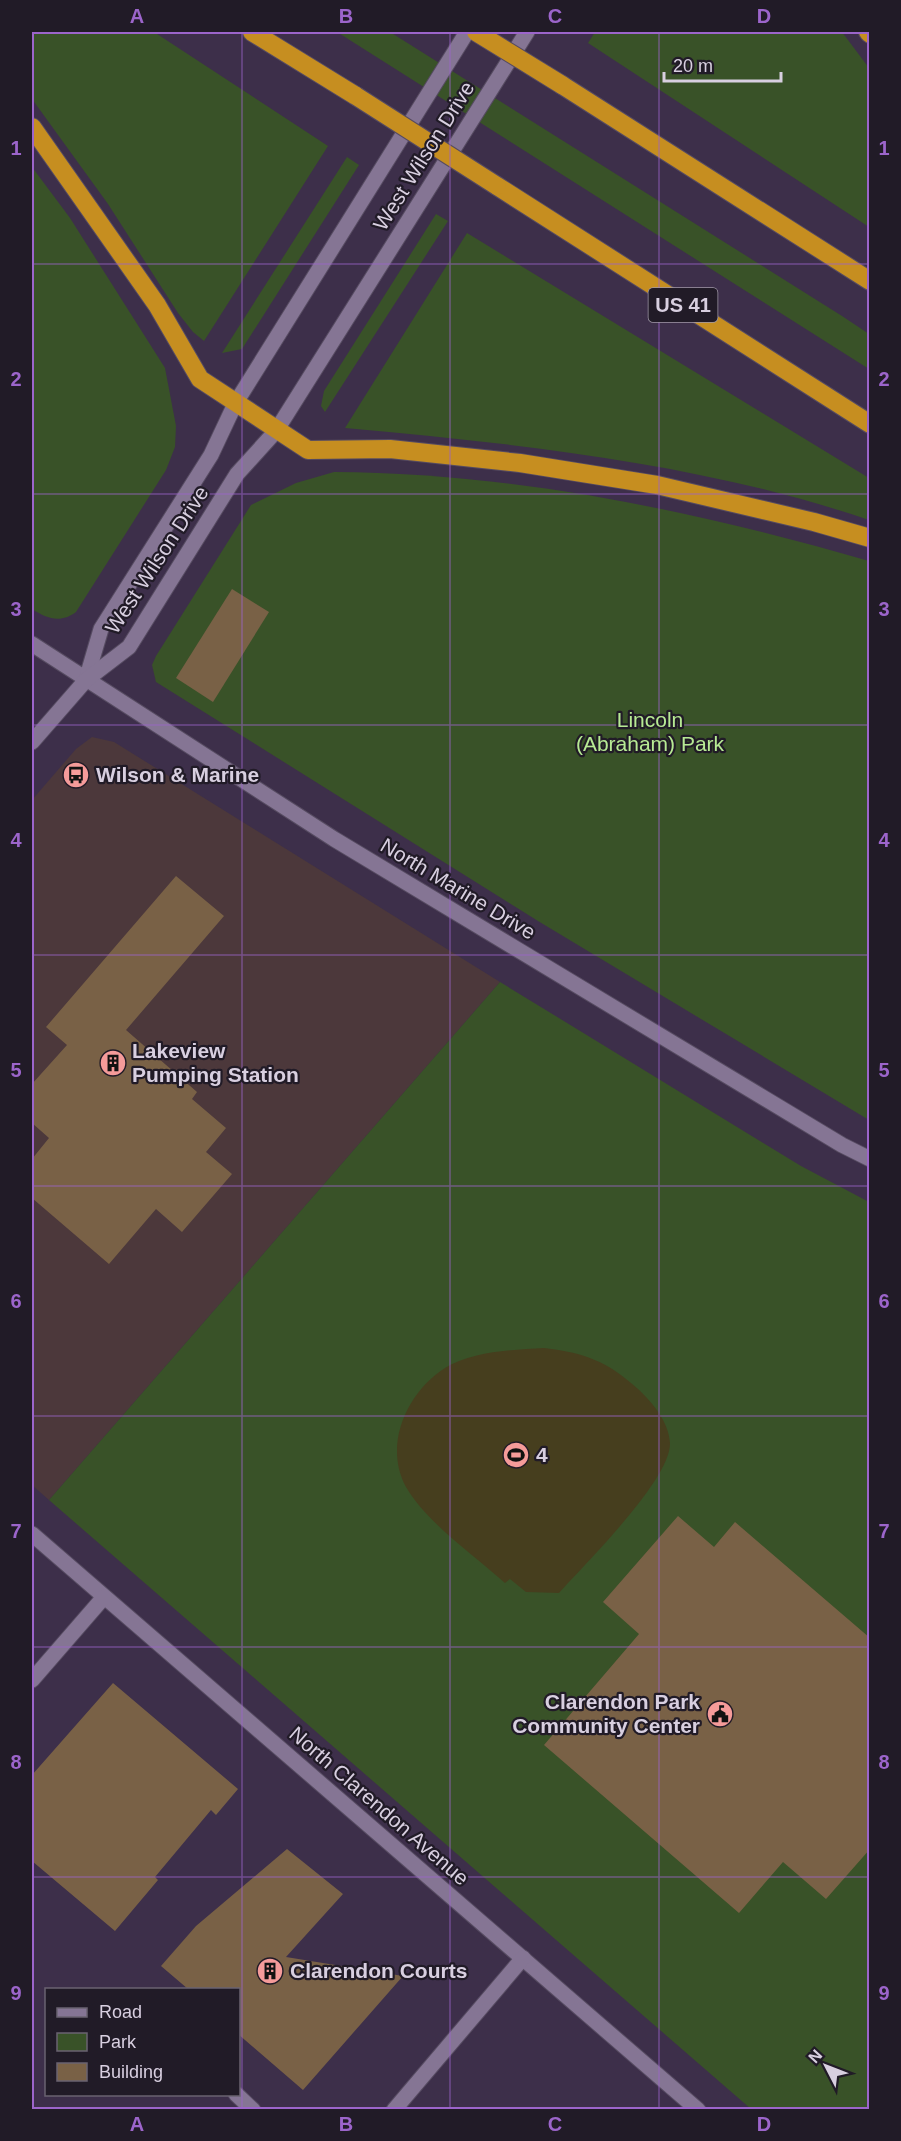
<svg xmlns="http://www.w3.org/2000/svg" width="901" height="2141" viewBox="0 0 901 2141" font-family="Arial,sans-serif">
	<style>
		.commercial { fill: #4c383b }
		.green { fill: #395228 }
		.sand { fill: #463e1e }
		.building { fill: #796146 }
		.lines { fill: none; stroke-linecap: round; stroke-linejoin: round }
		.minor-casing { stroke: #564b61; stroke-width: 17 }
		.highway-casing { stroke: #564b61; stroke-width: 20 }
		.minor { stroke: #857594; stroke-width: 15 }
		.highway { stroke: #c68e20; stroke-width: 18 }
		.highway-bridge-casing { stroke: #564b61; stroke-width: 20; stroke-linecap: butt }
		.highway-bridge { stroke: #c68e20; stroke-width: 18 }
		.grid { fill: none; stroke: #9c65cb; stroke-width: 1.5; stroke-opacity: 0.55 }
		.labels { text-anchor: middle; stroke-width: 4.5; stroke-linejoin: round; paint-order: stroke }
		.shield { fill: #211b27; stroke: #a199a8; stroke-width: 1.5 }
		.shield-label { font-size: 20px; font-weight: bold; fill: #d8cfe0 }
		.street-label { font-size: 21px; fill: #d8cfe0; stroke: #211b27 }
		.park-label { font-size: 21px; fill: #b7ea94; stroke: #211b27 }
		.poi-label { font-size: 21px; font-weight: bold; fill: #d8cfe0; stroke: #211b27; text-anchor: start }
		.neatline { fill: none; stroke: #9c65cb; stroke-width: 2 }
		.grid-label { font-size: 20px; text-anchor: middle; font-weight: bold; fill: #9c65cb }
	</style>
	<rect width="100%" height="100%" fill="#3d2f4a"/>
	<polygon class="commercial" points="92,737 114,742 500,982 49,1500 32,1485 32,800 76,749"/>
	<g class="green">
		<polygon points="32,32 154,32 328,146 204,341 193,332 178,313 108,204 32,99"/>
		<polygon points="337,32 390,32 842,316 869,334 869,369"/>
		<polygon points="595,32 842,32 869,68 869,227 588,43"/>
		<polygon points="347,157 359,165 242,349 222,353"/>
		<path d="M32,167l38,51 95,150 11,58 -1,21 -9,23 -90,142c-16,12 -30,6 -44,-3z"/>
		<polygon points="436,214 448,221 325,412 321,406 324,391"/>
		<path d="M467,233l402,245v42c-168,-57 -348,-76 -524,-92z"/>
		<path d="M334,472c181,1 363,39 535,89v559l-331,-199 -382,-239 -4,-17 4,-9 95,-151 45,-22z"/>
		<polygon points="500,982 801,1166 869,1202 869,2109 751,2109 49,1500"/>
	</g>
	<path class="sand" d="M544,1348c41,5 63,13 94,41 14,13 31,33 32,54 1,36 -85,121 -111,150l-33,-1 -16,-13 -5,4c-31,-28 -78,-60 -99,-96 -23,-42 1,-95 39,-119 28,-17 68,-18 99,-20z"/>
	<g class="building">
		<polygon points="232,589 269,612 213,702 176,678"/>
		<polygon points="176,876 224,916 126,1030 197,1092 192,1099 226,1128 206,1152 232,1174 182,1232 156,1209 109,1264 32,1198 32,1159 49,1138 32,1123 32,1084 67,1045 46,1027"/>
		<polygon points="678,1516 714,1547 735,1522 870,1638 870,1849 826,1899 783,1862 739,1913 544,1745 639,1634 603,1602"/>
		<polygon points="113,1683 238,1789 216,1815 211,1810 155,1877 158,1880 115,1931 32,1861 32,1775"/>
		<polygon points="287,1849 343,1894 286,1957 403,1976 303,2090 238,2034 238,1989 188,1989 161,1966 196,1926"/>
	</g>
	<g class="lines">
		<defs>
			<g id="minor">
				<polyline points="32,644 334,839 842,1145 870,1159"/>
				<polyline points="86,680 101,629 211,455 235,404 467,32"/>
				<polyline points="32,742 86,680 129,647 237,474 276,431 527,32"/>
				<polyline points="32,1534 698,2110"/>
				<polyline points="32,1680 104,1597"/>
				<polyline points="236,2094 253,2110"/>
				<polyline points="394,2110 523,1958"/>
			</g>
			<g id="highway">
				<polyline points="252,32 356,96"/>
				<polyline points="868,32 870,34"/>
				<polyline points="562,85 870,281"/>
				<polyline points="32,127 157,305 200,379 308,450 390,449 520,463 657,485 814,522 870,538"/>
				<polyline points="497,186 870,424"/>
			</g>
		</defs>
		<use href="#minor" class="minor-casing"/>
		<use href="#highway" class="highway-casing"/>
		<use href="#minor" class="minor"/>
		<use href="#highway" class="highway"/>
		<defs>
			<g id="highway-bridge">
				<polyline points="476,32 562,85"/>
				<polyline points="356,96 497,186"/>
			</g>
		</defs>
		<use href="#highway-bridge" class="highway-bridge-casing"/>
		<use href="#highway-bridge" class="highway-bridge"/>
	</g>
	<path class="grid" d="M242,32v2078M450,32v2078M659,32v2078M32,264h838M32,494h838M32,725h838M32,955h838M32,1186h838M32,1416h838M32,1647h838M32,1877h838"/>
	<defs>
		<symbol id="bus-disc" viewBox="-11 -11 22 22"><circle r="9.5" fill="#f59b9a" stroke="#211b27"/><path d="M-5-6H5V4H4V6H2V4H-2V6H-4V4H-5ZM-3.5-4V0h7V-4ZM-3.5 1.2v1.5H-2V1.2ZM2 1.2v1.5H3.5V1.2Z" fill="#111"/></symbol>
		<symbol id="building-disc" viewBox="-11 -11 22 22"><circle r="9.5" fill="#f59b9a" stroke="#211b27"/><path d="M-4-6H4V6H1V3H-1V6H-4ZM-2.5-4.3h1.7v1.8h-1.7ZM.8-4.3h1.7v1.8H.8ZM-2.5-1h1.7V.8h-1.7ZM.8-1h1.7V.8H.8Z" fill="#111"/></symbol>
		<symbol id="stadium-disc" viewBox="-11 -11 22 22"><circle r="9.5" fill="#f59b9a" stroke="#211b27"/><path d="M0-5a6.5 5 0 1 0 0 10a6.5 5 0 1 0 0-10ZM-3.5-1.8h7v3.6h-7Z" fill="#111"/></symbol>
		<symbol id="civic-disc" viewBox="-11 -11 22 22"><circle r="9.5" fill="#f59b9a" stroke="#211b27"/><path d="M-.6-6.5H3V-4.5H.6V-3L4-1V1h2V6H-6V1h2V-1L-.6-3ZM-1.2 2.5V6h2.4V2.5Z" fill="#111"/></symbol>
	</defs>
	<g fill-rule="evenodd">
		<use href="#bus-disc" x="61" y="760" width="30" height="30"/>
		<use href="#building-disc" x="98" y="1048" width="30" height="30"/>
		<use href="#stadium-disc" x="501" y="1440" width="30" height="30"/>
		<use href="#civic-disc" x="705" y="1699" width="30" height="30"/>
		<use href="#building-disc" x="255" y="1956" width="30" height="30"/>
	</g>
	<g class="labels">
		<rect class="shield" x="648.5" y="288" width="69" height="34" rx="4.5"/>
		<g class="shield-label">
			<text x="683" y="312">US 41</text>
		</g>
		<g class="street-label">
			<text transform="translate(424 156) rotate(-58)" y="7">West Wilson Drive</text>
			<text transform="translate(157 560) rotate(-57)" y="7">West Wilson Drive</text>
			<text transform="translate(458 889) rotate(31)" y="7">North Marine Drive</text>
			<text transform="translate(379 1806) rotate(41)" y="7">North Clarendon Avenue</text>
		</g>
		<g class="park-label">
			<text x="650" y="727">Lincoln<tspan x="650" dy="24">(Abraham) Park</tspan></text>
		</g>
		<g class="poi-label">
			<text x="96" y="782">Wilson &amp; Marine</text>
			<text x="132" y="1058">Lakeview<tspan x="132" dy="24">Pumping Station</tspan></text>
			<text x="536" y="1462">4</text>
			<text x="700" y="1709" text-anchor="end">Clarendon Park<tspan x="700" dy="24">Community Center</tspan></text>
			<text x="290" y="1978">Clarendon Courts</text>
		</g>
	</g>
	<rect width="901" height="2141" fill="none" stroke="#211b27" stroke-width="66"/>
	<rect x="45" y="1988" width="195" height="108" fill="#211b27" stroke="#6a6371" stroke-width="1.5"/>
	<rect x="57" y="2008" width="30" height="9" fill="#857594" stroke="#6a6371" stroke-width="1.5"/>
	<text x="99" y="2018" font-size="18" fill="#d8cfe0">Road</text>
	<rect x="57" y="2033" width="30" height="18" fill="#395228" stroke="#6a6371" stroke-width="1.5"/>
	<text x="99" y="2048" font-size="18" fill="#d8cfe0">Park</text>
	<rect x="57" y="2063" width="30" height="18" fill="#796146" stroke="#6a6371" stroke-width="1.5"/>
	<text x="99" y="2078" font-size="18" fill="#d8cfe0">Building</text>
	<g transform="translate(826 2066) rotate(312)" stroke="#211b27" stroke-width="4.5" paint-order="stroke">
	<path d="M0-4.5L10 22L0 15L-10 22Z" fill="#d8cfe0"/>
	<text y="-9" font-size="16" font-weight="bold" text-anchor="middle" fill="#d8cfe0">N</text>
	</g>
	<path d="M664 72v9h117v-9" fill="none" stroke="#d8cfe0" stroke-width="3"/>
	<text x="673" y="72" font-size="18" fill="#d8cfe0" stroke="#211b27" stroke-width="4.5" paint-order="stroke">20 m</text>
	<rect x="33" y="33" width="835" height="2075" class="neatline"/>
	<g class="grid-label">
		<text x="137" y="23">A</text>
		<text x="346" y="23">B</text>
		<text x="555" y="23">C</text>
		<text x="764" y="23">D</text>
		<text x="16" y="155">1</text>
		<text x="884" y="155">1</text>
		<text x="16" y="386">2</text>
		<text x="884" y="386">2</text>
		<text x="16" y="616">3</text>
		<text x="884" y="616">3</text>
		<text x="16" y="847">4</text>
		<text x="884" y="847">4</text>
		<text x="16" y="1077">5</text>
		<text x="884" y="1077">5</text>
		<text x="16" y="1308">6</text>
		<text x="884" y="1308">6</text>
		<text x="16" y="1538">7</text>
		<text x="884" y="1538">7</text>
		<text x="16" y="1769">8</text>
		<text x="884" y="1769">8</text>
		<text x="16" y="2000">9</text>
		<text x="884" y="2000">9</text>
		<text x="137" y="2131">A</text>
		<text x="346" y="2131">B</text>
		<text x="555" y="2131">C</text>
		<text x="764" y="2131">D</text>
	</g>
</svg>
